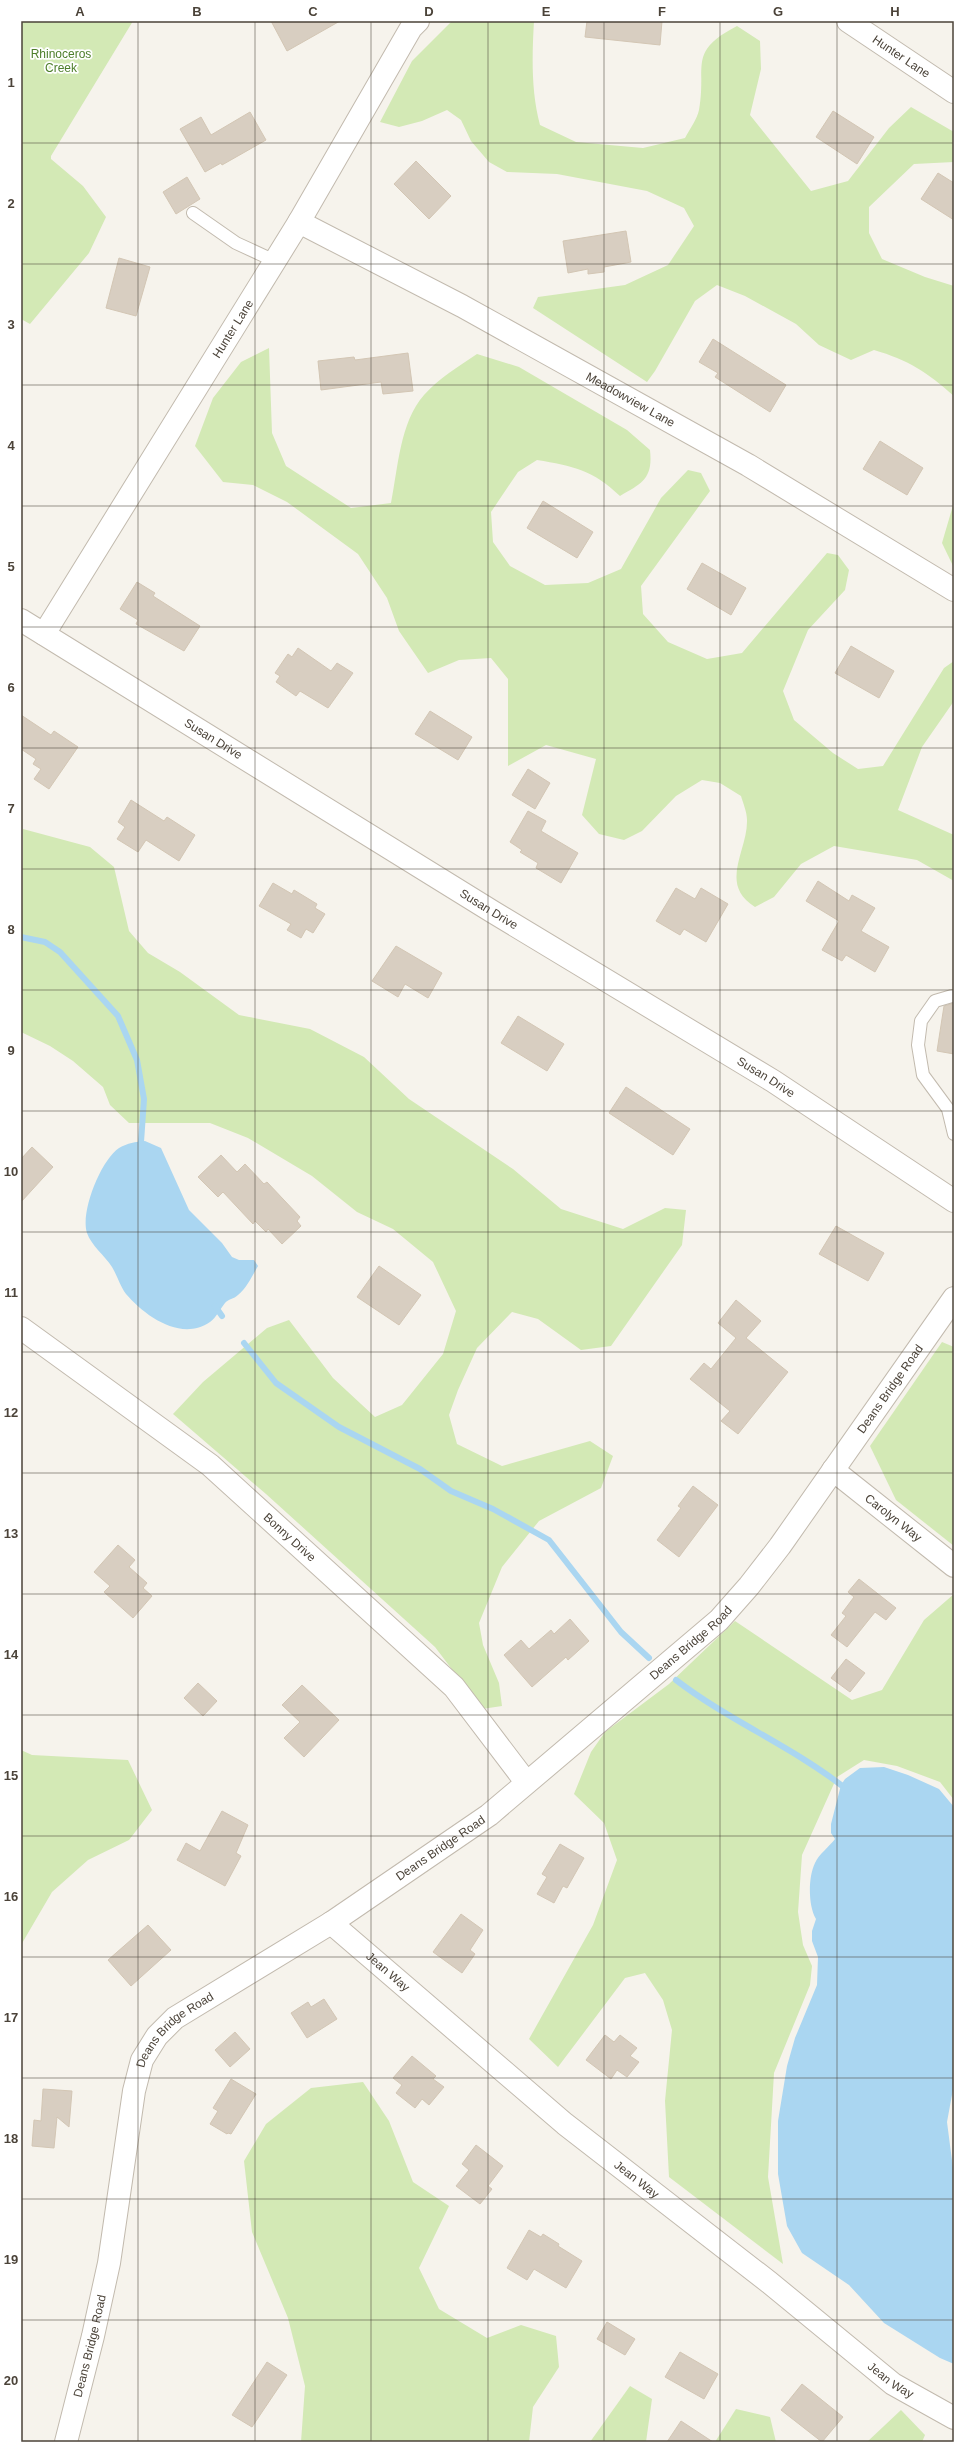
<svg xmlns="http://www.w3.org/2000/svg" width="975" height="2463" viewBox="0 0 975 2463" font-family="Helvetica,sans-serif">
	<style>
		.green { fill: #d3e9b5 }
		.water { fill: #aad6f1 }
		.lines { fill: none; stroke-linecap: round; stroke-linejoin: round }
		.stream { stroke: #aad6f1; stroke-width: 6 }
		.building { fill: #d8cec1; stroke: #d3c6b4 }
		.service-casing { stroke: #c2baae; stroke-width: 14 }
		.minor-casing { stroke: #c2baae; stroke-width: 24 }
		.service { stroke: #fff; stroke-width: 12 }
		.minor { stroke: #fff; stroke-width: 22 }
		.grid { fill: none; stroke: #4b4339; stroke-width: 1; stroke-opacity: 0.55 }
		.labels { text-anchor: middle; stroke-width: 3.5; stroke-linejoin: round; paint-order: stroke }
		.park-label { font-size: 12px; fill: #4d7e2b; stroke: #fff }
		.street-label { font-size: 12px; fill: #4b4339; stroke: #fff }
		.neatline { fill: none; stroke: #4b4339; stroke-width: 1.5 }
		.grid-label { font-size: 13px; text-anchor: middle; font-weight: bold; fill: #4b4339 }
	</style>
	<rect width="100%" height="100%" fill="#f6f3ec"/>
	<g class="green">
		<polygon points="21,21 133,21 51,156 51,159 83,186 106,217 89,253 30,324 21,319"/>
		<path d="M452,21h82c-2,35 -3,70 6,104l36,17 67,6 42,-10c5,-9 12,-19 14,-28 8,-45 -12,-58 38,-84l23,15 1,28 -11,46 61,76 37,-10 41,-53 22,-21 43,25v30l-40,2 -45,43v26l13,26 43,18 29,9v110c-27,-24 -46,-36 -80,-46l-23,10 -32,-15 -23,-21 -51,-28 -28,-11 -22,16 -40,70 -8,11 -114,-74 5,-11 87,-12 43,-20 26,-39 -10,-18 -37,-17 -90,-17 -50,-2 -18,-10 -18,-21 -10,-21 -14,-10 -25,11 -23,6 -19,-5 32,-61z"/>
		<path d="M269,348l3,85 14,33 65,42 40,-5c7,-35 9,-81 33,-108 15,-17 34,-28 53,-41l42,13 108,63 23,20c3,28 -7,33 -30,46 -27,-26 -47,-30 -83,-36l-19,12 -27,40 2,30 17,24 35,19 43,-2 33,-14 40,-71 27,-28 13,3 9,18 -69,95 2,28 25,28 39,17 35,-6 85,-100 11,2 11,15 -4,20 -37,40 -25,61 11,29 39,33 25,16 25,-3 61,-98 10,-7v40l-32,46 -24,63 56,25v46l-37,-21 -83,-14 -33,18 -27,33 -19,10c-37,-23 -7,-56 -8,-87 0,-8 -4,-17 -6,-24l-21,-13 -18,-3 -26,16 -34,35 -18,9 -25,-6 -17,-19 14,-56 -50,-14 -38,21v-87l-17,-21 -32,2 -31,13 -29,-42 -12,-33 -29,-44 -71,-52 -34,-17 -30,-3 -28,-36 18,-48 28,-36z"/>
		<polygon points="954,502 954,568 942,543"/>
		<polygon points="23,829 90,847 114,867 129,931 148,953 180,972 239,1015 310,1029 364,1057 409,1099 513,1169 561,1209 623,1229 665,1208 686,1210 682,1245 611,1346 581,1350 538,1319 512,1312 477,1348 458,1390 449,1415 457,1444 502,1466 590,1441 613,1456 601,1488 539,1521 502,1567 479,1623 483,1645 499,1683 502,1706 482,1709 435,1647 266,1494 173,1414 203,1382 267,1328 289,1320 333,1378 375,1417 402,1405 443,1354 456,1311 433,1262 393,1229 357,1212 312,1176 248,1138 210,1123 129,1123 110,1105 103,1087 73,1061 50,1046 21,1032"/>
		<polygon points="942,1342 954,1347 954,1546 896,1500 870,1446"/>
		<polygon points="954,1594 954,1800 940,1782 897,1766 864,1760 837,1777 802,1855 798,1912 803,1945 812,1966 810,1985 774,2073 768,2177 783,2264 669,2177 665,2101 672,2030 663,2000 645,1973 625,1978 558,2067 529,2039 593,1925 617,1860 604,1823 574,1794 591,1752 605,1732 669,1684 735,1621 852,1700 882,1690 924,1620"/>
		<polygon points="21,1750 32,1755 128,1760 152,1810 129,1840 88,1860 52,1892 21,1945"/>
		<polygon points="363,2082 389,2121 413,2182 449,2206 419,2268 439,2309 487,2338 521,2325 556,2336 559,2367 533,2407 529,2442 301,2442 305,2386 288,2318 252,2232 244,2161 266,2124 311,2088"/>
		<polygon points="630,2386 652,2399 646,2442 590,2442"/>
		<polygon points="736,2409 770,2417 776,2442 715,2442"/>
		<polygon points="901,2410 925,2435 922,2442 867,2442"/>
	</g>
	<g class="water">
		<path d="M145,1141l16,7 28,62 33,33 10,14 7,3h15l4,6c-6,10 -11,22 -20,29 -4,4 -10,4 -13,8 -5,6 -9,15 -15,19 -29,20 -65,-6 -84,-28 -6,-8 -9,-19 -14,-27 -7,-11 -21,-22 -25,-34 -7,-21 14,-73 32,-85 9,-5 16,-6 26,-7z"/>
		<path d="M884,1767l24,8 31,14 15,18v277l-7,38 7,54v188l-14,-6 -56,-35 -35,-38 -47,-32 -15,-27 -9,-52v-53l9,-55 8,-28 22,-53 1,-28 -6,-16v-10l4,-12c-8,-13 -8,-42 -1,-56 4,-9 14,-16 20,-24l-4,-6v-9l10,-39 4,-6 15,-11z"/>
	</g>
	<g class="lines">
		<g class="stream">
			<polyline points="21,937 45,942 60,952 118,1016 137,1060 144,1099 141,1142 143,1148"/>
			<polyline points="215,1306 222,1316"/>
			<polyline points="244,1343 276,1383 339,1427 420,1469 451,1491 493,1509 549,1540 621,1632 649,1658"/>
			<path d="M676,1680c52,40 113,65 165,105"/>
		</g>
	</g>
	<g class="building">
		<polygon points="271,21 340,21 287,51"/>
		<polygon points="587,21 662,21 660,45 585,37"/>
		<polygon points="833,111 874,137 857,164 816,137"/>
		<polygon points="250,112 266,140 222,165 221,163 205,172 180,129 201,117 211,135"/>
		<polygon points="416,161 451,196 429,219 394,184"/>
		<polygon points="938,173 954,183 954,220 921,199"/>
		<polygon points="187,177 200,199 176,214 163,192"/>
		<polygon points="626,231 631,262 604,267 604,272 588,274 588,269 568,273 563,241"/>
		<polygon points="119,258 150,267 136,316 106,308"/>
		<polygon points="713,339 786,385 770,412 715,377 718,373 699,362"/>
		<polygon points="408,353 413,391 383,394 381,382 321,390 318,361 354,357 355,360"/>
		<polygon points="880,441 923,468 907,495 863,469"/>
		<polygon points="543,501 593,532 577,558 527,528"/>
		<polygon points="702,563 746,588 731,615 687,589"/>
		<polygon points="137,582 155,593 153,596 200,626 184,651 136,624 138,620 120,609"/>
		<polygon points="851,646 894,671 879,698 835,673"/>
		<polygon points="298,648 331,671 337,663 353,673 328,708 300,691 296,696 276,682 280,676 275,673 288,654 292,657"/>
		<polygon points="430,711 472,737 458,760 415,734"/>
		<polygon points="21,715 51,735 54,731 78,747 49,789 34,779 41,769 33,764 36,759 21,749"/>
		<polygon points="528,769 550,783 535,809 512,795"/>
		<polygon points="131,800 164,821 167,817 195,835 179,861 146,840 138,852 117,839 125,827 118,822"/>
		<polygon points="528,811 546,821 541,831 578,853 561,883 536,868 538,863 520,852 522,850 510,842"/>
		<polygon points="818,881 849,901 852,895 875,908 861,931 889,947 875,972 846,955 842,961 822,950 839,921 806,901"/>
		<polygon points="273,883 292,894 294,890 317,904 315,908 325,914 313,933 306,929 301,938 287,930 291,924 259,906"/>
		<polygon points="676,888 695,899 701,888 728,904 706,942 684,929 680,935 656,921"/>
		<polygon points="396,946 442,973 428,998 405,984 398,997 372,981"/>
		<polygon points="954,1003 954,1054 937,1051 944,1006"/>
		<polygon points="518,1016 564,1044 547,1071 501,1043"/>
		<polygon points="626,1087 690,1129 673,1155 609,1113"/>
		<polygon points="32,1147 53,1167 21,1202 21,1159"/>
		<polygon points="221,1155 237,1172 245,1164 264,1184 267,1182 300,1217 297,1221 301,1226 282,1244 268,1229 266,1232 255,1221 253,1224 223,1192 218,1197 198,1177"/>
		<polygon points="836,1226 884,1253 868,1281 819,1254"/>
		<polygon points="379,1266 421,1295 399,1325 357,1297"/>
		<polygon points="736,1300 761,1321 746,1338 788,1372 738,1434 721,1421 730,1411 690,1379 704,1363 711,1369 736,1338 718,1323"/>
		<polygon points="693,1486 718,1505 679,1557 657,1540 681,1508 678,1506"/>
		<polygon points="118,1545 135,1560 129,1567 147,1583 143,1588 152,1596 133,1618 104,1592 110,1586 94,1572"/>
		<polygon points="859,1579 896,1608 886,1620 875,1612 847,1647 831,1635 846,1616 842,1613 854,1597 848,1592"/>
		<polygon points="570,1619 589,1641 568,1660 566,1657 532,1687 504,1655 521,1640 529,1649 551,1630 554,1634"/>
		<polygon points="846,1659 865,1673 850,1692 831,1678"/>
		<polygon points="198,1683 217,1701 203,1716 184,1698"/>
		<polygon points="302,1685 339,1720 304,1757 284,1738 300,1722 282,1705"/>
		<polygon points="222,1811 248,1825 236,1853 241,1856 225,1886 177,1860 186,1843 200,1851"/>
		<polygon points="560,1844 584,1858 567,1888 563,1886 554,1903 537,1894 547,1877 542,1874"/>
		<polygon points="461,1914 483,1930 470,1950 475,1954 462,1973 433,1952"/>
		<polygon points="148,1925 171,1950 131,1986 108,1960"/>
		<polygon points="324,1999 337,2019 307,2038 291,2013 308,2002 311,2007"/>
		<polygon points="235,2032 250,2049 230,2067 215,2050"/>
		<polygon points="605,2035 614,2042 620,2035 637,2048 630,2056 639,2062 627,2077 617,2070 611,2079 586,2060"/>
		<polygon points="412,2056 436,2076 433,2079 444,2087 429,2105 422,2099 415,2108 396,2093 402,2085 393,2078"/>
		<polygon points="231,2079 256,2094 231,2134 228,2133 227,2134 210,2124 218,2111 213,2108"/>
		<polygon points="43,2089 72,2091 69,2127 57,2117 54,2148 32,2146 34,2120 41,2121"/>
		<polygon points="476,2145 503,2166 488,2186 492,2189 480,2204 456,2186 469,2170 462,2164"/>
		<polygon points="529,2230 541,2237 543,2234 559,2244 558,2246 582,2261 566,2288 534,2269 527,2280 507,2268"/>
		<polygon points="607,2322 635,2339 625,2355 597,2339"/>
		<polygon points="680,2352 718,2374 704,2399 665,2377"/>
		<polygon points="267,2362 287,2375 252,2427 232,2415"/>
		<polygon points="802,2384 843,2417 822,2442 781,2410"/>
		<polygon points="681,2421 713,2442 667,2442"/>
	</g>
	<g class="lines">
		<defs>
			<g id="service">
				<polyline points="193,213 236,243 275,261"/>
				<polyline points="952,996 935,1001 921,1021 918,1045 923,1075 948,1109 954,1134"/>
			</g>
			<g id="minor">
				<path id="s1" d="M848,21l106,71"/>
				<path id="s2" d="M299,222l163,84 286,159 206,125"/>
				<path id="s3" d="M21,620l472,292 280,169 181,120"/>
				<path id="s4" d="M44,634l255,-412 112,-194 7,-7"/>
				<path id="s5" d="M21,1328l189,137 244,222 72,95"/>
				<path id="s6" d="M833,1470l121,96"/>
				<path id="s7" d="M331,1923l234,201 205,159 123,101 61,34"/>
				<path id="s8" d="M66,2442l27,-106 16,-73 25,-172 8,-31 15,-24 18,-18 156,-95 158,-108 230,-195 30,-34 31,-40 174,-248"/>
			</g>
		</defs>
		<use href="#service" class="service-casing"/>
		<use href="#minor" class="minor-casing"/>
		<use href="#service" class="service"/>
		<use href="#minor" class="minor"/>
	</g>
	<path class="grid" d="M138,21v2421M255,21v2421M371,21v2421M488,21v2421M604,21v2421M720,21v2421M837,21v2421M21,143h933M21,264h933M21,385h933M21,506h933M21,627h933M21,748h933M21,869h933M21,990h933M21,1111h933M21,1232h933M21,1352h933M21,1473h933M21,1594h933M21,1715h933M21,1836h933M21,1957h933M21,2078h933M21,2199h933M21,2320h933"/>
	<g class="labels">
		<g class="park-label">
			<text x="61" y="58">Rhinoceros<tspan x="61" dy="14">Creek</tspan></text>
		</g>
		<g class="street-label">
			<text dy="4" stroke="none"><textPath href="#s1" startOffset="64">Hunter Lane</textPath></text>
			<text dy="4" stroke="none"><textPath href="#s4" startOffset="359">Hunter Lane</textPath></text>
			<text dy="4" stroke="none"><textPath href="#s2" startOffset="376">Meadowview Lane</textPath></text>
			<text dy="4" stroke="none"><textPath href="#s3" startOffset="226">Susan Drive</textPath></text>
			<text dy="4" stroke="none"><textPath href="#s3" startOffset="550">Susan Drive</textPath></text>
			<text dy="4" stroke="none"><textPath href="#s3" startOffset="874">Susan Drive</textPath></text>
			<text dy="4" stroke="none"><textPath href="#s8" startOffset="1407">Deans Bridge Road</textPath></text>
			<text dy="4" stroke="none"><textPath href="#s6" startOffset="77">Carolyn Way</textPath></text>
			<text dy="4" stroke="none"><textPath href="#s5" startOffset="341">Bonny Drive</textPath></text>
			<text dy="4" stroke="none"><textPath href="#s8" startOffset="1083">Deans Bridge Road</textPath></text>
			<text dy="4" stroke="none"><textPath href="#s8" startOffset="759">Deans Bridge Road</textPath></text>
			<text dy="4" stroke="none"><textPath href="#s7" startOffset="75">Jean Way</textPath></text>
			<text dy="4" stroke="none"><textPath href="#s8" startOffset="435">Deans Bridge Road</textPath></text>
			<text dy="4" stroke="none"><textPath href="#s7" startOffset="399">Jean Way</textPath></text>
			<text dy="4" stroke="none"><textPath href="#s8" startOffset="99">Deans Bridge Road</textPath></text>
			<text dy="4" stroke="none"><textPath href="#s7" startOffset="723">Jean Way</textPath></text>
		</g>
	</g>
	<rect width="975" height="2463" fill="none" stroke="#ffffff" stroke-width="44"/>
	<rect x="22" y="22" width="931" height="2419" class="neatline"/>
	<g class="grid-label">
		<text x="80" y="16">A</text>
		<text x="197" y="16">B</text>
		<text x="313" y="16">C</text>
		<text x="429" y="16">D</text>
		<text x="546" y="16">E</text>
		<text x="662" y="16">F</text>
		<text x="778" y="16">G</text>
		<text x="895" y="16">H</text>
		<text x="11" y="87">1</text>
		<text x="11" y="208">2</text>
		<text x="11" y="329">3</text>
		<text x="11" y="450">4</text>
		<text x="11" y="571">5</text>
		<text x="11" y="692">6</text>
		<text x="11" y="813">7</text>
		<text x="11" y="934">8</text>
		<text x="11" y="1055">9</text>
		<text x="11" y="1176">10</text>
		<text x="11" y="1297">11</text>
		<text x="11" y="1417">12</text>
		<text x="11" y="1538">13</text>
		<text x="11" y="1659">14</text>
		<text x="11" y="1780">15</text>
		<text x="11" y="1901">16</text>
		<text x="11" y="2022">17</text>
		<text x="11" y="2143">18</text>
		<text x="11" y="2264">19</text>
		<text x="11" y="2385">20</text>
	</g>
</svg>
